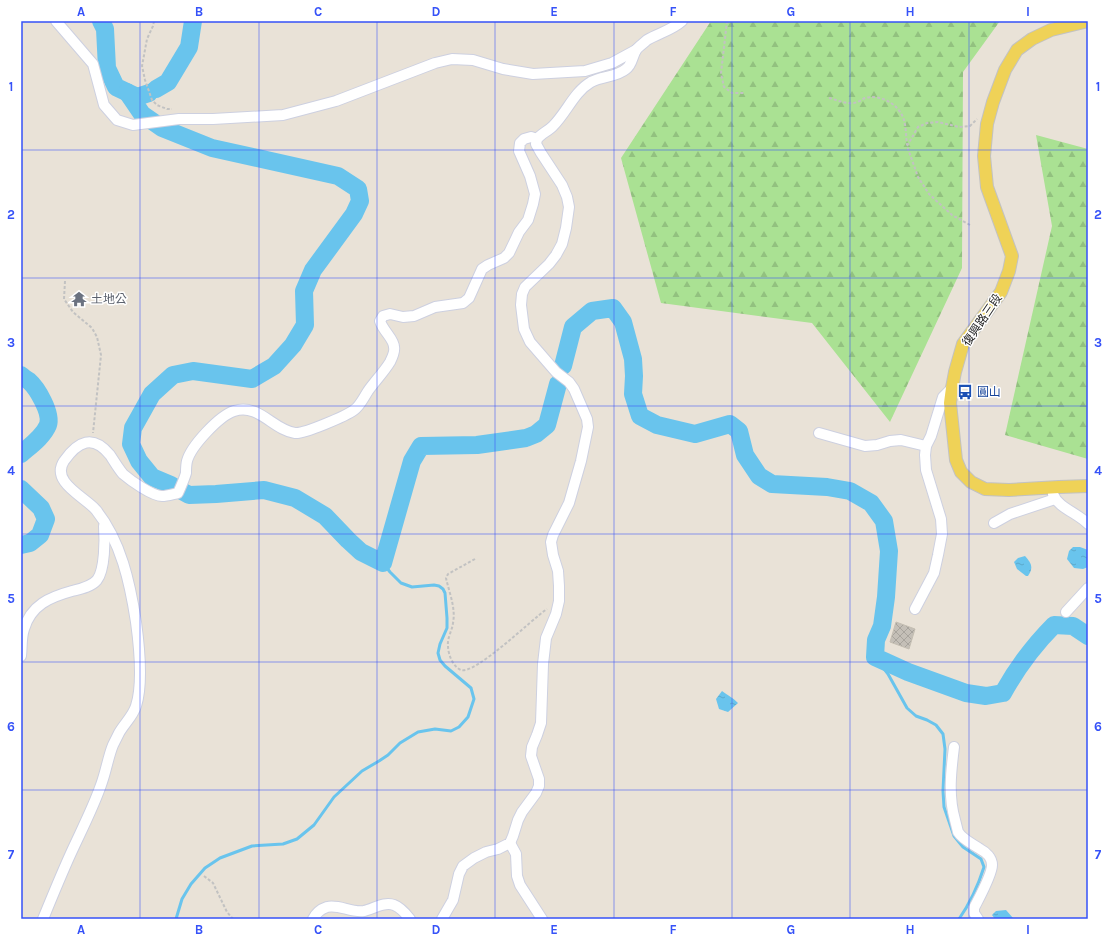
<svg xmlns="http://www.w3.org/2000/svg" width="1109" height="940" viewBox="0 0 1109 940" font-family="Karla,'Noto Sans TC',sans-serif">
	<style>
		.forest { fill: url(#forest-firs) }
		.water { fill: url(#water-ripples) }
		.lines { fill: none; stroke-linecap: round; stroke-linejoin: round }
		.stream { stroke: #69c4ed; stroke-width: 3 }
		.river { stroke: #69c4ed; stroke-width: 18 }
		.building { fill: url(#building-cross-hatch); stroke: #c4beb2 }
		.minor-casing { stroke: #cdd0e0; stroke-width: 12 }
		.major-casing { stroke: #c2c2c2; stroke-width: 14 }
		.path { stroke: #c2c2c2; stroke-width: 2; stroke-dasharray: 3 2; stroke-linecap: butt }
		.minor { stroke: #fff; stroke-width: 10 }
		.major { stroke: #efd257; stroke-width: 12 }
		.grid { fill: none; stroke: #3652f8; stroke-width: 1; stroke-opacity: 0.55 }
		.labels { text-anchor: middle; stroke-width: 3; stroke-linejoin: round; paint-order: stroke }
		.worship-label { font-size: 12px; fill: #5b616d; stroke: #fff; text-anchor: start }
		.street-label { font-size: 12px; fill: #262626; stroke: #fff }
		.transit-label { font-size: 12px; fill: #164399; stroke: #fff; text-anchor: start }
		.neatline { fill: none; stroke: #3652f8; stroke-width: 1.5 }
		.grid-label { font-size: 13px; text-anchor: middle; font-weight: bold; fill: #3652f8 }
	</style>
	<defs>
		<pattern id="forest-firs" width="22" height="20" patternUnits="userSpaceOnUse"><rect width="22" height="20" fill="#aae193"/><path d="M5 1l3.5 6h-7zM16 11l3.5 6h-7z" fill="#92c17f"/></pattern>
		<pattern id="water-ripples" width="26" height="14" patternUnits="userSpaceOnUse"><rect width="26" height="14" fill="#69c4ed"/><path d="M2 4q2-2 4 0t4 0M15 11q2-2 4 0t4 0" fill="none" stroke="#5ba8cb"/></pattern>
		<pattern id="building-cross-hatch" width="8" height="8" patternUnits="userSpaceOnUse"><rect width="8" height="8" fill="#c4bfb7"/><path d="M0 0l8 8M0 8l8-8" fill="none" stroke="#a8a49d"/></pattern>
	</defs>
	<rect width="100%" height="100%" fill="#e9e2d7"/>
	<g class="forest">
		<polygon points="711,21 1000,21 963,72 962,268 890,422 812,323 661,303 621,158"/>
		<polygon points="1036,135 1088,149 1088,459 1005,435 1052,226"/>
	</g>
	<g class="water">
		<polygon points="1073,547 1080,547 1088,550 1088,567 1083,569 1074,568 1067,559 1069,551"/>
		<path d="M1025,556c6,7 9,11 3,20h-2l-9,-7 -3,-7 4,-4z"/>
		<path d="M722,691c7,5 10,6 16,12l-10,9 -9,-3 -3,-10z"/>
		<polygon points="1006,910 1013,918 1013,919 995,919 992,915 996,911"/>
	</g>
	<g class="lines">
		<g class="stream">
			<path d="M875,657l13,17 19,34 9,8 11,4 9,5 7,9 2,15 -2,42 1,16 10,29 9,11 18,12 3,8c-6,19 -13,35 -25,52"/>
			<polyline points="176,919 182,899 191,884 205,868 220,858 252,846 283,844 297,839 314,825 334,797 362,771 379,761 388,755 400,743 418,732 435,729 451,731 459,727 468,717 474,699 471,688 445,666 440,660 438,653 440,644 447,628 447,618 445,593 443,589 439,586 434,585 412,587 401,583 390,572 383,563"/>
		</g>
		<g class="river">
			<polyline points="101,21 105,29 107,68 116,87 137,97 149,93"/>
			<polyline points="156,89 168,82 189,47 193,21"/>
			<polyline points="127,92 142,114 162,128 212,148 338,176 358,189 360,201 354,214 313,270 304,291 305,325 293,345 274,366 252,379 193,371 173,375 152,394 133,428 131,444 139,461 152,477 171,485 189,495 216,494 264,490 295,498 325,516 348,540 361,552 383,563 412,461 421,446 477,445 526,438 536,434 547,425 558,384"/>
			<path d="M563,366l10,-39 19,-16 21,-3 10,14 10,37 1,17 -1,18 7,22 17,9 38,9 35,-10 9,7 6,24 14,21 13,8 55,3 23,4 21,12 13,18 5,30 -3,46 -4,29 -6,14 -1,17 33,15 58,21 20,3 17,-3c14,-25 31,-48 51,-68l19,1 15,10"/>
			<path d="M21,375c2,2 5,4 8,6 8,7 23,32 19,44 -5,12 -18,21 -27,29"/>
			<polyline points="21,489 41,508 46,519 40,535 30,543 21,545"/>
		</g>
	</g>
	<polygon class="building" points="896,622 915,629 909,649 890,642"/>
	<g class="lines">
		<defs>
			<g id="minor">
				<polyline points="56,21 93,64 104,105 117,120 133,125 179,119 213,119 283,115 336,101 435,63 452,59 473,60 503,69 533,74 585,71 612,63 636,50"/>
				<polyline points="819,433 865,446 877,445 890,441 901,440 926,446"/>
				<path d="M1053,494c5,14 25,19 35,30"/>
				<polyline points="994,523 1010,514 1055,499"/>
				<polyline points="915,609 934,573 938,555 942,534 941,519 926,470 925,455 926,446 931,436 943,397 952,388"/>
				<polyline points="1066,612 1088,588"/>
				<path d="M21,656c1,-8 0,-18 3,-27 7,-24 26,-32 48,-38 8,-2 19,-4 25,-11 8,-10 8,-41 7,-54"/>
				<path d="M954,747c-3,24 -6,49 1,73 1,4 2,8 3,12 5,8 15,12 22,17 6,3 12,9 12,16 0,10 -13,33 -18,43v5l4,6"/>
				<polyline points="510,843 516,854 517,876 520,885 542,919"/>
				<path d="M43,919c9,-22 18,-44 28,-66 10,-22 22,-45 30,-68 5,-13 7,-28 12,-40 2,-4 4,-8 6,-12 5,-9 14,-17 17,-27 7,-22 3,-62 0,-84 -6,-39 -15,-81 -40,-112 -11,-13 -46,-28 -32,-49 14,-20 29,-27 46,-6 4,6 8,13 13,19 7,6 29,22 39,22 5,0 11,-2 16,-3 3,-7 6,-13 8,-20 0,-4 0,-8 1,-12 4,-15 32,-45 47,-50 25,-8 39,19 61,22 9,1 51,-17 59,-23 6,-4 10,-13 14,-19 7,-10 16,-19 22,-29 2,-4 5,-11 4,-15 0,-8 -11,-16 -14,-26l3,-5 7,-2 13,3 11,-1 21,-9 28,-4 6,-5 13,-29 6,-4 16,-7 5,-5 10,-21 9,-12 5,-16 2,-10 -5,-18 -11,-25 1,-8 4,-4 7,-2 6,2"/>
				<path d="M313,919c3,-6 8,-10 14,-12 12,-3 24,6 37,4 10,-2 20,-10 30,-6 6,2 12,9 16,14"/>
				<path d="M442,919l11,-19 6,-26 4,-8 11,-8 12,-6 12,-3 12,-6 3,-7 5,-16 4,-8 14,-19 3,-7v-7l-8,-23 1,-9 5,-12 4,-12 2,-59 3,-26 10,-24 3,-13v-15l-1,-15 -5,-16 -2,-13 2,-7 16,-32 12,-42 7,-34 -1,-8 -13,-30 -5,-7 -13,-10 -26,-30 -6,-13 -3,-24 1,-11 3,-7 24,-23 7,-9 6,-11 4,-16 3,-21 -2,-10 -5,-12 -21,-32 -5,-9 1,-5c4,-5 11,-8 16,-13 14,-14 21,-34 38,-44 11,-6 26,-5 35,-13 6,-4 6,-12 10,-19 2,-3 8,-7 11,-10 12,-7 25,-10 35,-19"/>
			</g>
			<polyline id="major" points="1088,21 1051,30 1032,39 1017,50 1005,70 993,102 987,124 984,156 987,187 1012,256 1009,271 1001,292 963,344 955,372 952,388 950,403 956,460 961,472 971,482 985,489 1009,490 1059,487 1088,486"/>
		</defs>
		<use href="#minor" class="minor-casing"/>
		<use href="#major" class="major-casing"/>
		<g class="path">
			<polyline points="154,21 153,26 147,39 142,66 145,80 152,100 157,105 167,109 172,109"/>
			<polyline points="727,21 721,73 724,87 732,93 744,93"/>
			<path d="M829,98c8,2 16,6 24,5 4,0 8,-3 12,-5 16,-4 34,6 39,22 2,7 2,17 3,25"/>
			<polyline points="970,225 952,215 929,194 918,177 907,146 918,127 927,123 938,122 959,127 970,126 977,119"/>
			<polyline points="65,281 64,299 73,312 92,328 97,337 101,355 93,433"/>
			<path d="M475,559l-27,15 -2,4c3,14 10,30 7,45 -1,8 -6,15 -5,23 0,8 5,21 13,24 14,5 71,-51 86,-61"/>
			<polyline points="204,876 213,883 227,912 233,919"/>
		</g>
		<use href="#minor" class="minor"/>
		<use href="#major" class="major"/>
	</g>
	<path class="grid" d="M140,21v898M259,21v898M377,21v898M495,21v898M614,21v898M732,21v898M850,21v898M969,21v898M21,150h1067M21,278h1067M21,406h1067M21,534h1067M21,662h1067M21,790h1067"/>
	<defs>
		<symbol id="temple-bare" viewBox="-9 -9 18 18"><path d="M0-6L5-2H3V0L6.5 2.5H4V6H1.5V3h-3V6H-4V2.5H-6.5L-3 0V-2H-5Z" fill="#6b7280" stroke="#fff" stroke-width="2.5" paint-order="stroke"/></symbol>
		<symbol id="bus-bare" viewBox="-9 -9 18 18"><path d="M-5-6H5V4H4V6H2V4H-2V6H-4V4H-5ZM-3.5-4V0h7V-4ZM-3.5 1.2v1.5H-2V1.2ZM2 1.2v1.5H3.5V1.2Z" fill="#1a4fb4" stroke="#fff" stroke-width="2.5" paint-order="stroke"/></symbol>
	</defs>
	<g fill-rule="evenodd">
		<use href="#temple-bare" x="68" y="288" width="22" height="22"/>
		<use href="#bus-bare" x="954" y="381" width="22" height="22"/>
	</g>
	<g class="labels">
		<g class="worship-label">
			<text x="91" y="303">土地公</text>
		</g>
		<g class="street-label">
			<text transform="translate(982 320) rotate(-56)" y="4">復興路三段</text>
		</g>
		<g class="transit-label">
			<text x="977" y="396">圓山</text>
		</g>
	</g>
	<rect width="1109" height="940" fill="none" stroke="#ffffff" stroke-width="44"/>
	<rect x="22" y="22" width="1065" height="896" class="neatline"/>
	<g class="grid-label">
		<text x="81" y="16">A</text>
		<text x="199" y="16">B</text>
		<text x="318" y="16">C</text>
		<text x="436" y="16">D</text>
		<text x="554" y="16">E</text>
		<text x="673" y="16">F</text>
		<text x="791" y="16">G</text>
		<text x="910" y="16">H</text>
		<text x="1028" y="16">I</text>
		<text x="11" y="91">1</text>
		<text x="1098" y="91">1</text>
		<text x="11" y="219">2</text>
		<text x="1098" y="219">2</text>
		<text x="11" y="347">3</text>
		<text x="1098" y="347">3</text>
		<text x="11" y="475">4</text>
		<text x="1098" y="475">4</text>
		<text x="11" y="603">5</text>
		<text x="1098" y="603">5</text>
		<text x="11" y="731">6</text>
		<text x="1098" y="731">6</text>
		<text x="11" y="859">7</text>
		<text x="1098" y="859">7</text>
		<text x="81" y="934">A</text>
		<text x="199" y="934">B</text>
		<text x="318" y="934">C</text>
		<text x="436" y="934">D</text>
		<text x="554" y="934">E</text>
		<text x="673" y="934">F</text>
		<text x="791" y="934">G</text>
		<text x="910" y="934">H</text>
		<text x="1028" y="934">I</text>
	</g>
</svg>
